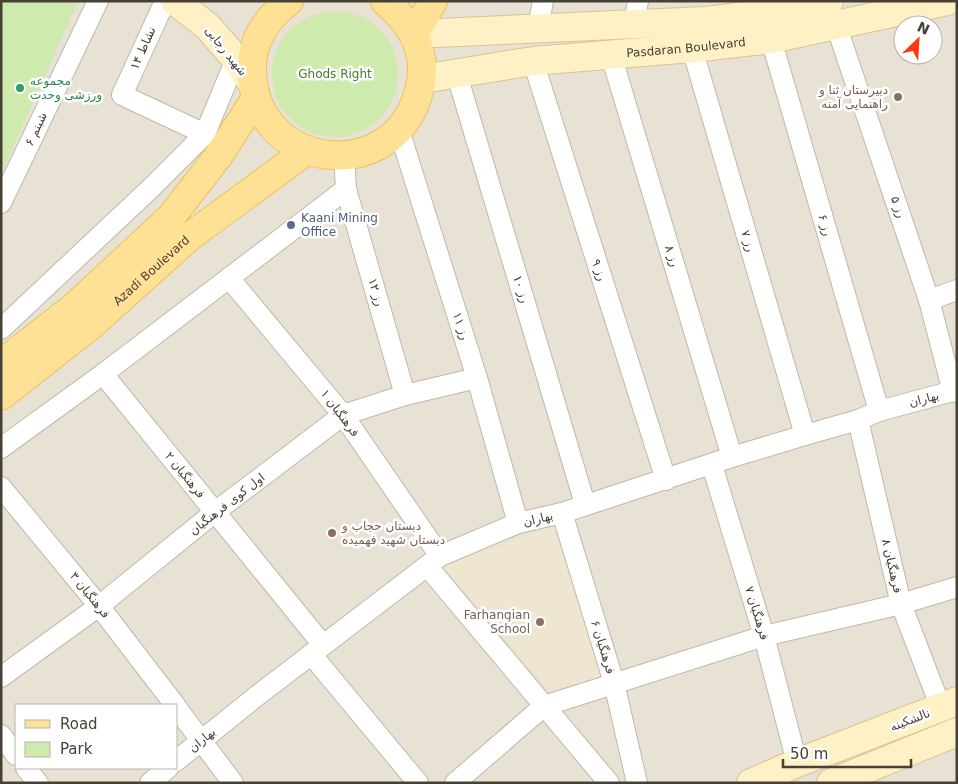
<svg xmlns="http://www.w3.org/2000/svg" width="958" height="784" viewBox="0 0 958 784" font-family="'DejaVu Sans',Vazirmatn,sans-serif">
	<style>
		.residential { fill: #e8e2d4; fill-rule: evenodd }
		.education { fill: #eee6d0 }
		.green { fill: #ceebad }
		.lines { fill: none; stroke-linecap: round; stroke-linejoin: round }
		.street-casing { stroke: #c0b8a8; stroke-width: 22 }
		.secondary-casing { stroke: #d7c594; stroke-width: 30 }
		.primary-casing { stroke: #eac15f; stroke-width: 30 }
		.street { stroke: #fff; stroke-width: 20 }
		.secondary { stroke: #fff1c6; stroke-width: 28 }
		.primary { stroke: #ffe195; stroke-width: 28 }
		.leisure-dot { fill: #2e9e5b; stroke: #fff; stroke-width: 2 }
		.education-dot { fill: #8d6e63; stroke: #fff; stroke-width: 2 }
		.service-dot { fill: #5c6f8a; stroke: #fff; stroke-width: 2 }
		.labels { text-anchor: middle; stroke-width: 5; stroke-linejoin: round; paint-order: stroke }
		.street-label { font-size: 12px; fill: #474035; stroke: #fff }
		.park-label { font-size: 12px; fill: #467c25; stroke: #fff }
		.leisure-label { font-size: 12px; fill: #27864d; stroke: #fff; text-anchor: start }
		.education-label { font-size: 12px; fill: #785e54; stroke: #fff; text-anchor: end }
		.service-label { font-size: 12px; fill: #4e5e75; stroke: #fff; text-anchor: start }
	</style>
	<rect width="100%" height="100%" fill="#f4f0e6"/>
	<path class="residential" d="M1,1h956v782h-956zM903,25h30v30h-30zM16,705h160v63h-160z"/>
	<polygon class="education" points="560,524 606,677 549,691 443,566"/>
	<g class="green">
		<polygon points="1,1 78,1 1,174"/>
		<circle cx="335" cy="74" r="63"/>
	</g>
	<g class="lines">
		<defs>
			<g id="street">
				<polyline points="165,1 122,95 205,134"/>
				<polyline points="634,24 638,1"/>
				<polyline points="836,25 929,300 953,392"/>
				<polyline points="538,28 543,1"/>
				<polyline points="771,39 879,411"/>
				<polyline points="692,48 805,435"/>
				<polyline points="611,55 732,457"/>
				<polyline points="533,61 666,480"/>
				<polyline points="457,75 585,504"/>
				<polyline points="399,130 477,378 518,523"/>
				<polyline points="344,156 346,189 405,395"/>
				<polyline points="1,203 98,1"/>
				<polyline points="229,278 343,415 440,556"/>
				<polyline points="929,300 957,290"/>
				<polyline points="1,329 152,187 205,134 236,59"/>
				<polyline points="103,374 323,645"/>
				<polyline points="858,420 901,604 941,708"/>
				<polyline points="1,448 103,374 346,189"/>
				<polyline points="712,465 764,636 797,763"/>
				<polyline points="1,487 99,606 175,705"/>
				<polyline points="562,513 614,683 637,783"/>
				<polyline points="427,566 609,783"/>
				<polyline points="311,654 418,783"/>
				<polyline points="1,677 99,606 215,512 343,415 405,395 477,378"/>
				<polyline points="176,707 233,783"/>
				<polyline points="1,735 16,755"/>
				<polyline points="176,761 258,695 440,556 518,523 562,513 732,457 805,435 858,420 879,411 957,390"/>
				<polyline points="26,768 38,783"/>
				<polyline points="150,783 168,768"/>
				<polyline points="455,783 544,706 764,636 901,604 957,587"/>
			</g>
			<g id="secondary">
				<polyline points="175,1 207,26 236,59 252,83"/>
				<polyline points="414,34 706,21 786,11 829,1"/>
				<path id="s1" d="M422,79l111,-18 159,-13 79,-9 176,-38"/>
				<polyline points="751,783 797,763 957,701"/>
				<polyline points="831,783 957,732"/>
			</g>
			<g id="primary">
				<path d="M289,1c-22,17 -37,39 -37,67 -1,101 141,122 167,23 10,-38 -6,-66 -34,-90"/>
				<polyline points="414,34 433,1"/>
				<polyline points="1,364 74,307 171,217 219,155 256,98"/>
				<path id="s2" d="M1,396l89,-70 99,-89 117,-86"/>
			</g>
		</defs>
		<use href="#street" class="street-casing"/>
		<use href="#secondary" class="secondary-casing"/>
		<use href="#primary" class="primary-casing"/>
		<use href="#street" class="street"/>
		<use href="#secondary" class="secondary"/>
		<use href="#primary" class="primary"/>
	</g>
	<circle class="leisure-dot" cx="20" cy="88" r="5"/>
	<g class="education-dot">
		<circle cx="898" cy="97" r="5"/>
		<circle cx="332" cy="533" r="5"/>
		<circle cx="540" cy="622" r="5"/>
	</g>
	<circle class="service-dot" cx="291" cy="225" r="5"/>
	<g class="labels">
		<g class="street-label">
			<text transform="translate(143 48) rotate(-66)" y="4">نشاط ۱۴</text>
			<text dy="4" stroke="none"><textPath href="#s1" startOffset="266">Pasdaran Boulevard</textPath></text>
			<text transform="translate(226 51) rotate(51)" y="4">شهید رجایی</text>
			<text transform="translate(36 129) rotate(-65)" y="4">شبنم ۶</text>
			<text transform="translate(898 207) rotate(71)" y="4">رز ۵</text>
			<text transform="translate(825 225) rotate(74)" y="4">رز ۶</text>
			<text transform="translate(748 241) rotate(74)" y="4">رز ۷</text>
			<text transform="translate(672 256) rotate(73)" y="4">رز ۸</text>
			<text transform="translate(599 270) rotate(72)" y="4">رز ۹</text>
			<text dy="4" stroke="none"><textPath href="#s2" startOffset="196">Azadi Boulevard</textPath></text>
			<text transform="translate(521 289) rotate(73)" y="4">رز ۱۰</text>
			<text transform="translate(376 292) rotate(74)" y="4">رز ۱۲</text>
			<text transform="translate(461 326) rotate(72)" y="4">رز ۱۱</text>
			<text transform="translate(924 399) rotate(-15)" y="4">بهاران</text>
			<text transform="translate(340 413) rotate(53)" y="4">فرهنگیان ۱</text>
			<text transform="translate(185 475) rotate(51)" y="4">فرهنگیان ۲</text>
			<text transform="translate(227 504) rotate(-38)" y="4">اول کوی فرهنگیان</text>
			<text transform="translate(538 519) rotate(-14)" y="4">بهاران</text>
			<text transform="translate(892 566) rotate(77)" y="4">فرهنگیان ۸</text>
			<text transform="translate(90 595) rotate(51)" y="4">فرهنگیان ۳</text>
			<text transform="translate(757 613) rotate(73)" y="4">فرهنگیان ۷</text>
			<text transform="translate(603 647) rotate(73)" y="4">فرهنگیان ۶</text>
			<text transform="translate(910 720) rotate(-21)" y="4">نالشکینه</text>
			<text transform="translate(202 740) rotate(-39)" y="4">بهاران</text>
		</g>
		<g class="park-label">
			<text x="335" y="78">Ghods Right</text>
		</g>
		<g class="leisure-label">
			<text x="30" y="85">مجموعه<tspan x="30" dy="14">ورزشی وحدت</tspan></text>
		</g>
		<g class="education-label">
			<text x="888" y="94">دبیرستان ثنا و<tspan x="888" dy="14">راهنمایی آمنه</tspan></text>
			<text x="342" y="530" text-anchor="start">دبستان حجاب و<tspan x="342" dy="14">دبستان شهید فهمیده</tspan></text>
			<text x="530" y="619">Farhangian<tspan x="530" dy="14">School</tspan></text>
		</g>
		<g class="service-label">
			<text x="301" y="222">Kaani Mining<tspan x="301" dy="14">Office</tspan></text>
		</g>
	</g>
	<rect width="958" height="784" fill="none" stroke="#474035" stroke-width="5"/>
	<rect x="15" y="704" width="162" height="65" fill="#ffffff" stroke="#b5b3ae"/>
	<rect x="25" y="720" width="25" height="8" fill="#ffe195" stroke="#b5b3ae"/>
	<text x="60" y="729" font-size="15" fill="#474035">Road</text>
	<rect x="25" y="742" width="25" height="15" fill="#ceebad" stroke="#b5b3ae"/>
	<text x="60" y="754" font-size="15" fill="#474035">Park</text>
	<g transform="translate(918 40) rotate(25)"><circle r="24" fill="#ffffff" stroke="#b5b3ae"/>
	<path d="M0-4L9 19L0 12L-9 19Z" fill="#ff3713"/>
	<text y="-8" font-size="14" font-weight="bold" text-anchor="middle" fill="#474035">N</text>
	</g>
	<path d="M783 759v8h128v-8" fill="none" stroke="#474035" stroke-width="2.5"/>
	<text x="790" y="759" font-size="15" fill="#474035" stroke="#ffffff" stroke-width="4" paint-order="stroke">50 m</text>
</svg>
